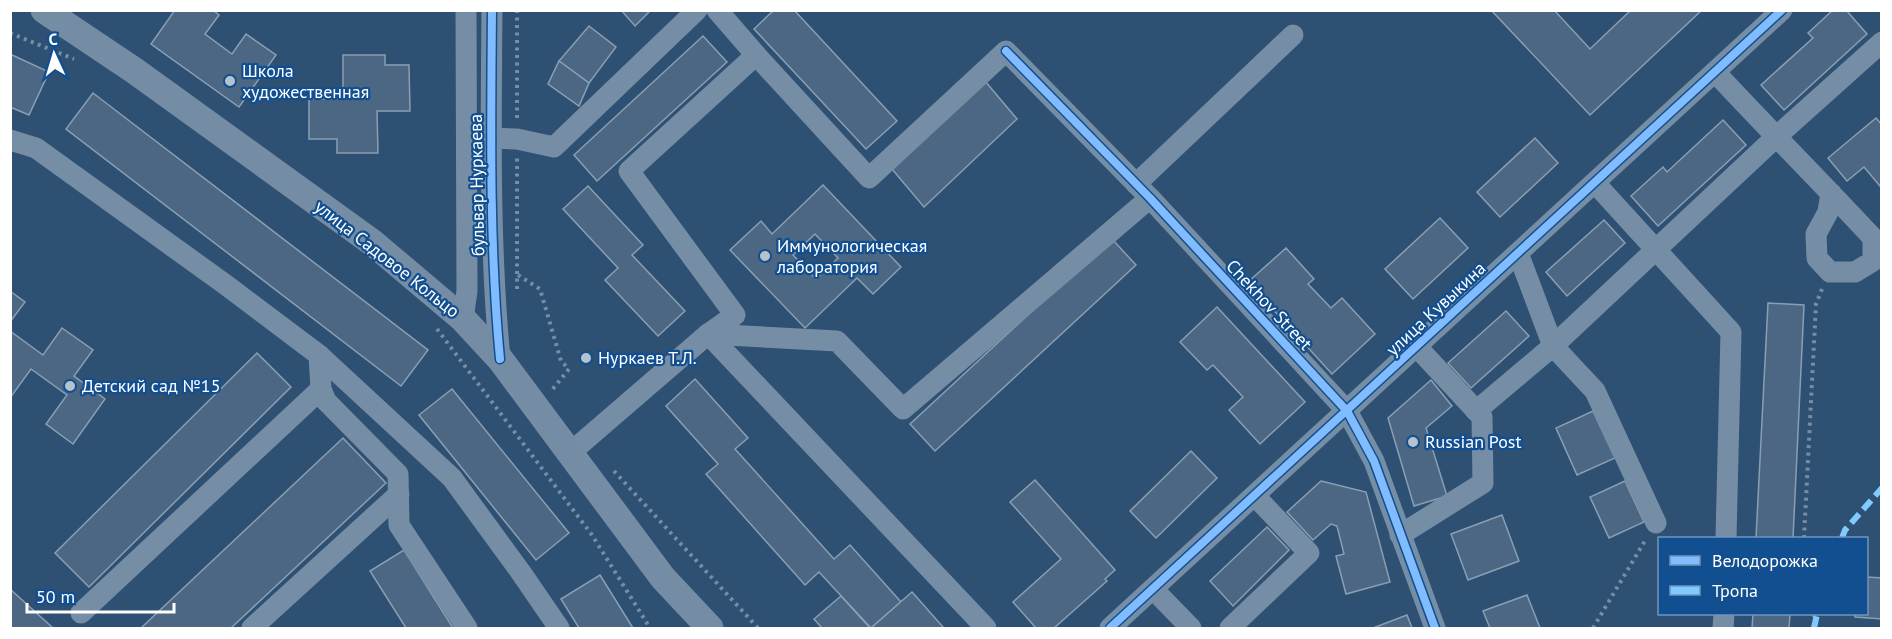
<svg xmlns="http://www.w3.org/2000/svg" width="1892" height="639" viewBox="0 0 1892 639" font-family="'PT Sans',sans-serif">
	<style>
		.building { fill: #4b6783; stroke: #8a9fb4; stroke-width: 1.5; fill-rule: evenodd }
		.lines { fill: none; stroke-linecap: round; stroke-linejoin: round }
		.path { stroke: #758ea6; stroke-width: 4; stroke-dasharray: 3 4.5; stroke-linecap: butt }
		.minor { stroke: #758ea6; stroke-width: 21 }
		.major { stroke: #758ca5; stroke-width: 27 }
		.quiet { stroke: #80caff; stroke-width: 6; stroke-dasharray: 12 6; stroke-linecap: butt }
		.cycleway-casing { stroke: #114f90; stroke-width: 11 }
		.cycleway { stroke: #80bcff; stroke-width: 8 }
		.poi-dot { fill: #b6c2ce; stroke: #114f90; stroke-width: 2 }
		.labels { text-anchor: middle; stroke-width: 4.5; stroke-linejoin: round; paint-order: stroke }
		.poi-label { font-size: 18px; fill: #fff; stroke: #114f90; text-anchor: start }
		.street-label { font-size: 18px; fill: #fff; stroke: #114f90 }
	</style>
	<rect width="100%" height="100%" fill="#2e5073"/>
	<g class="building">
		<polygon points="175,10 213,10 219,15 205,34 232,54 246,34 276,55 239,107 151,44"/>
		<polygon points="621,10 651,10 635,26"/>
		<polygon points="774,10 794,10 897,121 866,149 754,29"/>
		<polygon points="1491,10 1554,10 1590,49 1631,10 1702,10 1590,115"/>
		<polygon points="1833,10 1846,10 1867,34 1784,110 1761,85 1813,38 1808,33"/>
		<polygon points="589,26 616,47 589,83 559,61"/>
		<polygon points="703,36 727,62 597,181 574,155"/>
		<polygon points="10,54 49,72 29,115 10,107"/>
		<polygon points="343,55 385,55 385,65 409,65 410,111 377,111 378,153 337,153 337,139 309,139 309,99 343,99"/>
		<polygon points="559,61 589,83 579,106 548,84"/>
		<polygon points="985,81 1017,119 924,207 892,169"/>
		<polygon points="93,93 428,350 401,386 66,129"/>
		<polygon points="1876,118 1882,125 1882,185 1880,186 1864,167 1847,181 1828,158"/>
		<polygon points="1723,120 1746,145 1658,226 1631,196 1663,167 1667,172"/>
		<polygon points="1535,138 1558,163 1500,217 1477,192"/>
		<path d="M823,185l78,82 -28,27 -16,-16 -52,50 -75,-78 31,-29 11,13zM815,234l23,24 -22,21 -23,-24z"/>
		<polygon points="588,186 643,245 632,255 685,311 658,336 605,280 618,268 563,209"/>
		<polygon points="1440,218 1468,248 1413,299 1385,269"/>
		<polygon points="1604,220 1625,243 1567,296 1546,272"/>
		<polygon points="1111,238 1136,265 935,451 910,424"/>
		<polygon points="1286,248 1314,279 1308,284 1331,308 1342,298 1375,334 1332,374 1248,282"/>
		<polygon points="10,291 25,302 10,322"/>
		<polygon points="1768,303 1804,305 1793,538 1756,538"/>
		<polygon points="1217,307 1305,402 1260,444 1229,410 1243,397 1213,365 1207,370 1180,342"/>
		<polygon points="1506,311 1529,336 1471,388 1448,363"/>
		<polygon points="62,328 93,350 74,376 105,399 73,444 46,424 67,395 31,369 10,398 10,331 43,355"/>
		<polygon points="257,353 291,387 89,587 55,553"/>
		<polygon points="695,379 748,438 735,449 834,559 850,545 901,602 871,628 819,572 805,585 706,474 718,464 666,406"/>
		<polygon points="1431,380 1452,406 1426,428 1447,496 1414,506 1388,418"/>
		<polygon points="452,389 569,533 536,560 419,415"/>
		<polygon points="1593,411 1615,458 1577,475 1556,428"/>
		<polygon points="343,438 386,483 231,628 141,628"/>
		<polygon points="1191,451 1217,478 1156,538 1130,511"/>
		<polygon points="1035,480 1115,570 1105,579 1107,581 1054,628 1036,628 1013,602 1061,559 1010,502"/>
		<polygon points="1321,481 1366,492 1390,582 1346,594 1336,556 1344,554 1337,526 1331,524 1313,540 1287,512"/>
		<polygon points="1625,481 1644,522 1609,538 1590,497"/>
		<polygon points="1502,515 1519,561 1468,580 1451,534"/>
		<polygon points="1267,527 1289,550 1233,606 1210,581"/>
		<polygon points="404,550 453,628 406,628 370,571"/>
		<polygon points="600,575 633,628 579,628 561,599"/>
		<polygon points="1866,577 1882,578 1882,619 1855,617 1855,614 1866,614"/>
		<polygon points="10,589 53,628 10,628"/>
		<polygon points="912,592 943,627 941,628 871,628"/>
		<polygon points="1527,595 1540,628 1490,628 1483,611"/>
		<polygon points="841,596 870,628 822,628 814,619"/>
		<polygon points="1753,614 1790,614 1789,628 1752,628"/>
		<polygon points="1407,615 1412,628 1373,628"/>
	</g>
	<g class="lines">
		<g class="path">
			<polyline points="517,10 517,121"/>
			<polyline points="10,33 74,59"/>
			<polyline points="518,275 540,289 561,361 569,369 552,390"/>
			<polyline points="517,289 517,158"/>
			<polyline points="437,329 592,535 650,628"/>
			<polyline points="614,471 758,628"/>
			<polyline points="1804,538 1816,304 1822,289"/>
			<polyline points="1813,614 1815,618"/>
			<polyline points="1593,628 1646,539"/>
		</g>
		<g class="minor">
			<path d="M492,10c-1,116 -3,234 8,349"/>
			<polyline points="756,55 869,178 1006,51 1150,198 1347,411 1374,461 1435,628"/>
			<path d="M1715,72c52,56 106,110 158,166v23l-18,11h-25l-13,-14 -1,-24 12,-22 3,-19"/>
			<polyline points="491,138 517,139 554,147 697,10"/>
			<polyline points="10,140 36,148 226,285 319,355 321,389 326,401 398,474 399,525 467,628"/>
			<polyline points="1595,183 1731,332 1726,538"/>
			<polyline points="1136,184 1293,35"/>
			<polyline points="1518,253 1553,346 1595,391 1656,523"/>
			<polyline points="463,319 467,291 466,10"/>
			<polyline points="708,334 837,341 903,409 1150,198"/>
			<polyline points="708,334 986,628"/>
			<polyline points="319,355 452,478 522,574 559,628"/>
			<polyline points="1476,411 1553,346 1776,137 1882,42"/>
			<polyline points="570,453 708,334 735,315 629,171 756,55 717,10"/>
			<polyline points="1400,535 1483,483 1482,417 1417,347"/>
			<polyline points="1153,589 1191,628"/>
			<polyline points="81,613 321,389"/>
			<polyline points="252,628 399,494"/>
			<polyline points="1110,628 1782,10"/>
			<polyline points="1230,628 1309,553 1255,496"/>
			<polyline points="1723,628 1724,614"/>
		</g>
		<polyline class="major" points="44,10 135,71 373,243 463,319 500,359 663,578 710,628"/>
		<g class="quiet">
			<polyline points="1842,538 1845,530 1882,488"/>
			<polyline points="1814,628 1817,614"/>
		</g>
		<defs>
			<g id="cycleway">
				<path d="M492,10c-1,116 -3,234 8,349"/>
				<polyline points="1006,51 1150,198 1347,411 1374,461 1435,628"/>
				<polyline points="1110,628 1782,10"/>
			</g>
		</defs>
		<use href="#cycleway" class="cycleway-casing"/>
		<use href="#cycleway" class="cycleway"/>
	</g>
	<g class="poi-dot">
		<circle cx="230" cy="81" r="6"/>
		<circle cx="765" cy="256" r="6"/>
		<circle cx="586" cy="358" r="6"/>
		<circle cx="70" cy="386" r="6"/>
		<circle cx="1413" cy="442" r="6"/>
	</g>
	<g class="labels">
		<g class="poi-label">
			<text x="242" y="77">Школа<tspan x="242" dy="21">художественная</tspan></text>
			<text x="777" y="252">Иммунологическая<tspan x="777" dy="21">лаборатория</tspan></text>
			<text x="598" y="364">Нуркаев Т.Л.</text>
			<text x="82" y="392">Детский сад №15</text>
			<text x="1425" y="448">Russian Post</text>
		</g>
		<g class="street-label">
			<text transform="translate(477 185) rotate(-91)" y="6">бульвар Нуркаева</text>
			<text transform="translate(387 259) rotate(38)" y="6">улица Садовое Кольцо</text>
			<text transform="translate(1269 305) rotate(47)" y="6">Chekhov Street</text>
			<text transform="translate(1436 309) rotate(-43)" y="6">улица Кувыкина</text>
		</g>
	</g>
	<rect width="1892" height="639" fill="none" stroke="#ffffff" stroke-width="24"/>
	<rect x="1658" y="537" width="210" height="78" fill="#114f90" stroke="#7095bc" stroke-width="1.5"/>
	<rect x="1670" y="556" width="30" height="9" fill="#80bcff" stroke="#7095bc" stroke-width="1.5"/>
	<text x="1712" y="567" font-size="18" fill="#ffffff">Велодорожка</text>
	<rect x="1670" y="586" width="30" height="9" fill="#80caff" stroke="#7095bc" stroke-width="1.5"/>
	<text x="1712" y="597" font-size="18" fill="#ffffff">Тропа</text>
	<g transform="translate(54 54) rotate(356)" stroke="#114f90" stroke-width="4.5" paint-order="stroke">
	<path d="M0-4.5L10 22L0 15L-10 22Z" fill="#ffffff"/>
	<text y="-9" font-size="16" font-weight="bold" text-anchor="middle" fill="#ffffff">С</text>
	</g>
	<path d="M27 603v9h147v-9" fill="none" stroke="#ffffff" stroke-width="3"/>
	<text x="36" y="603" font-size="18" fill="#ffffff" stroke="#114f90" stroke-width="4.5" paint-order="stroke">50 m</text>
</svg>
